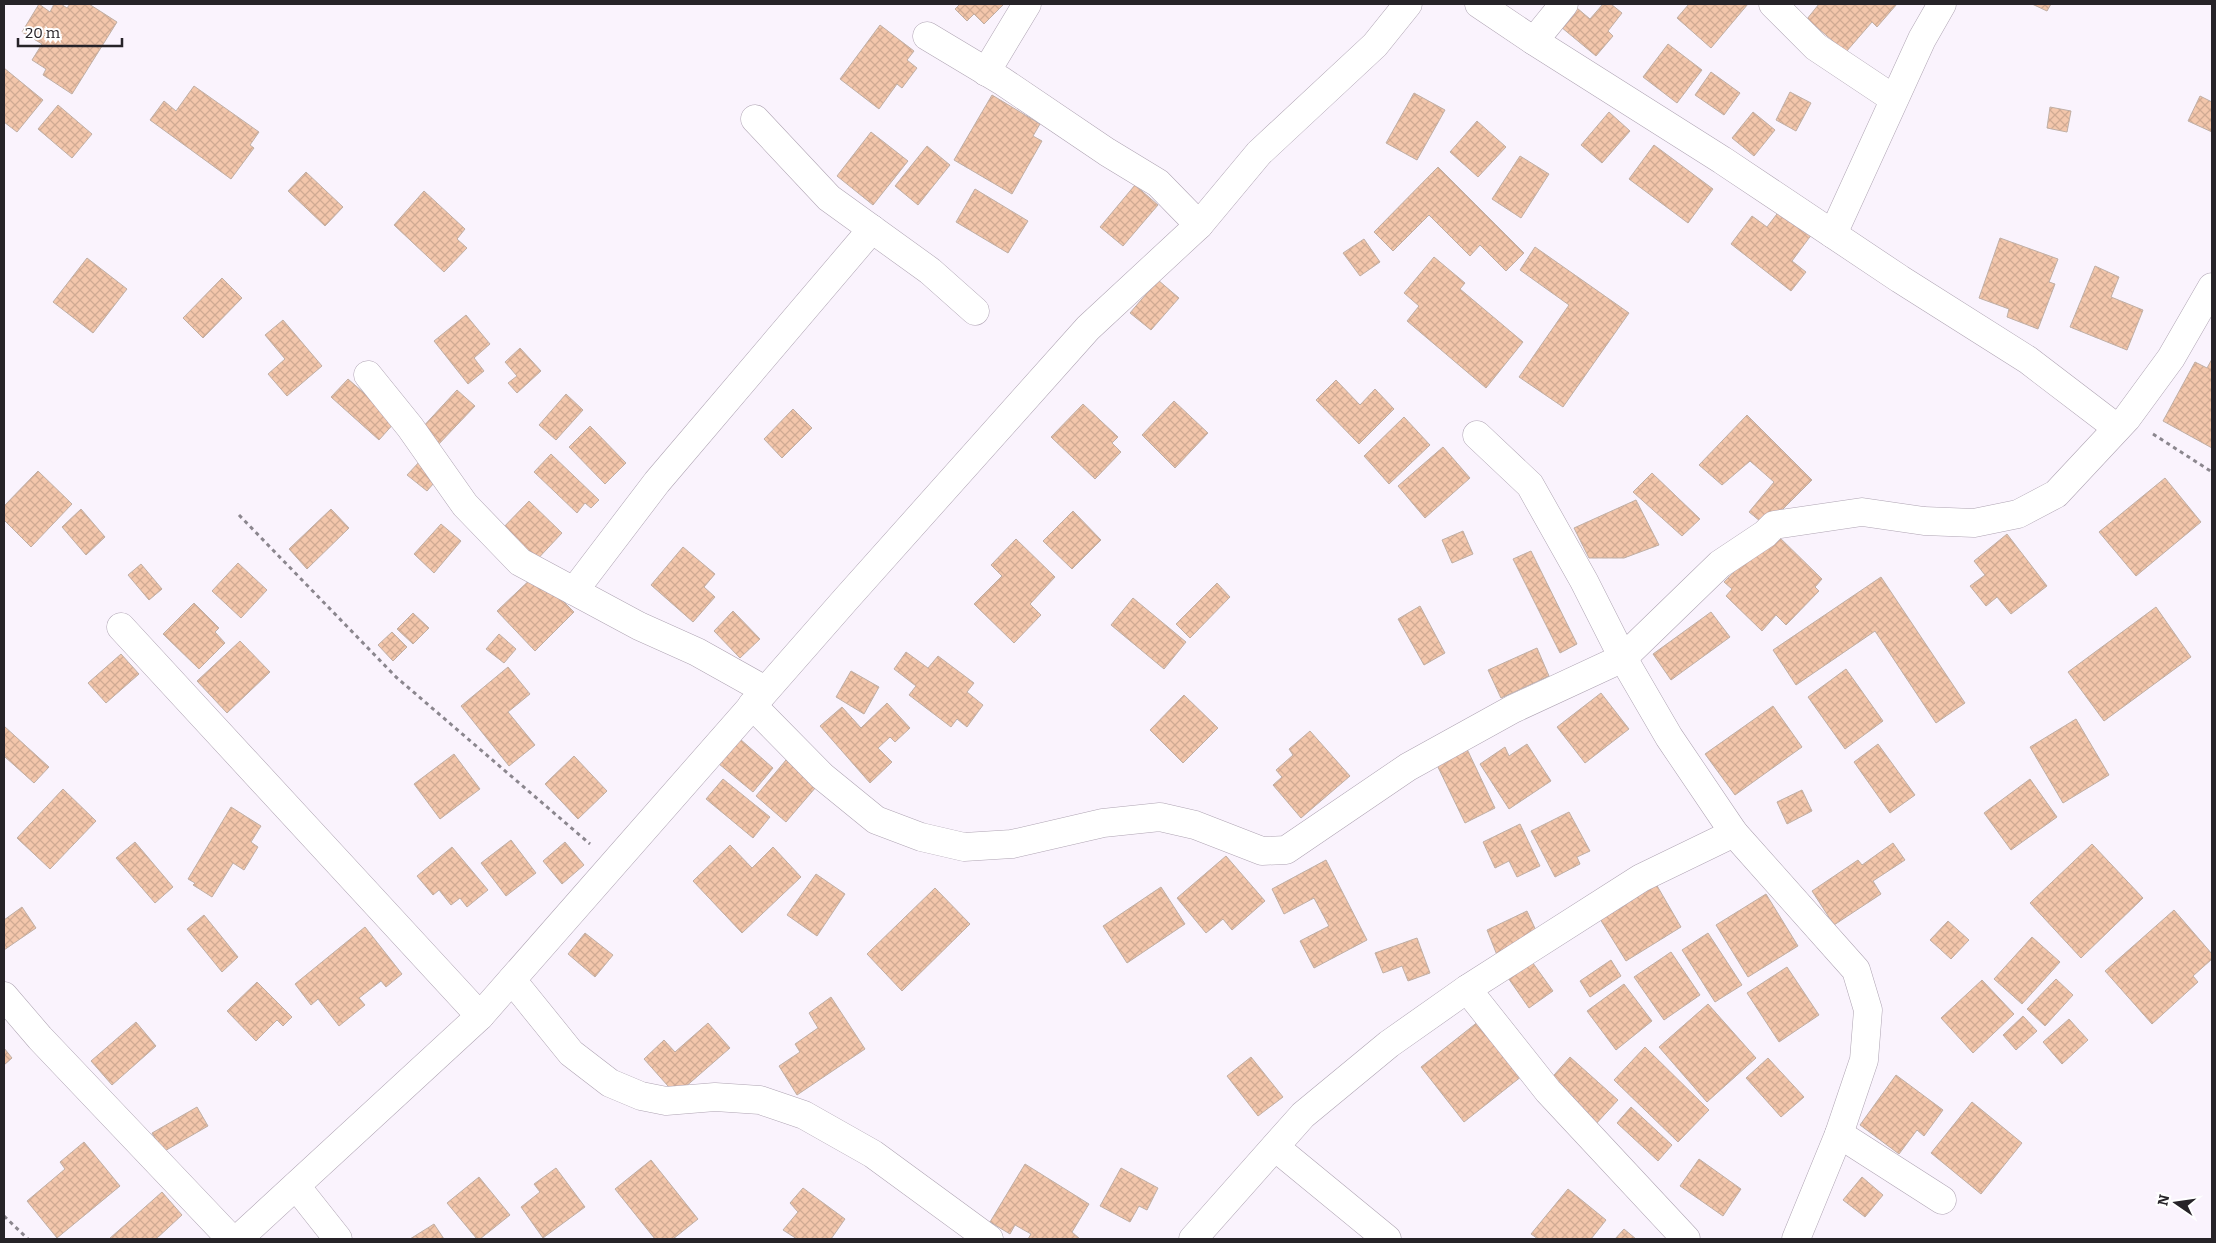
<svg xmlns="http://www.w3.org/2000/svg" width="2216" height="1243" viewBox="0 0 2216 1243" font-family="Bitter,serif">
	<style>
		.building { fill: url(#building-cross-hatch); stroke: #c0afa5 }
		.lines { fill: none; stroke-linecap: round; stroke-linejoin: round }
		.minor-casing { stroke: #afa4b3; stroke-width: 29 }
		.path { stroke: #8b868e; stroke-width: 3; stroke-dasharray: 4 4; stroke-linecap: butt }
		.minor { stroke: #fff; stroke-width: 28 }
	</style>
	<defs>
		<pattern id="building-cross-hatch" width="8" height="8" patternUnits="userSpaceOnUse" patternTransform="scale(1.25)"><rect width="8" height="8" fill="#f3c6ab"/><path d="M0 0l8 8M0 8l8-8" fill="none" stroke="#d0aa93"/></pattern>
	</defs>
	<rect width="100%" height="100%" fill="#faf3fd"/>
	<g class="building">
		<polygon points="39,4 50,12 54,4 61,4 67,8 70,4 89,4 117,22 72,94 43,75 46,69 32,60 42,44 22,32"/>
		<polygon points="960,4 1004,4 984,24 974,14 967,21 955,9"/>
		<polygon points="1603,4 1611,4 1622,13 1608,31 1613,36 1596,56 1561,27 1577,8 1590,19"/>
		<polygon points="1689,4 1748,4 1711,48 1677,18"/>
		<polygon points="1819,4 1897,4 1877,27 1872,22 1846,52 1807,19"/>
		<polygon points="2032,4 2051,4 2047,11"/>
		<polygon points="880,25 914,51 907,60 917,68 902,88 897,84 879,109 840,79"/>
		<polygon points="1668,44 1702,70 1677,103 1643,77"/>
		<polygon points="4,68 43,100 17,132 4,122"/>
		<polygon points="1711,72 1740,93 1724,115 1695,95"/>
		<polygon points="194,86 259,132 250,145 254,148 231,179 150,120 164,101 176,111"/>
		<polygon points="1790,92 1811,103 1796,131 1776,120"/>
		<polygon points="1414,93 1445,110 1417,160 1386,143"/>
		<polygon points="992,95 1040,124 1033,136 1042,141 1012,194 954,160"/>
		<polygon points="2200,96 2212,102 2212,132 2188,121"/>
		<polygon points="58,105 92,134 72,158 38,129"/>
		<polygon points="2050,107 2071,111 2067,132 2047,128"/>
		<polygon points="1609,112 1630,131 1602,163 1581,145"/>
		<polygon points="1753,112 1775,130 1754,156 1732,138"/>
		<polygon points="1477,121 1506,147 1478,177 1450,152"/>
		<polygon points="871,132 908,161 873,205 837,176"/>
		<polygon points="1654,145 1713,189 1688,223 1629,179"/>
		<polygon points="927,146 950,165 918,205 895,186"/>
		<polygon points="1520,156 1549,174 1521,218 1492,199"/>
		<polygon points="1438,167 1524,253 1506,271 1480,245 1470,256 1429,215 1393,251 1374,232"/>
		<polygon points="306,172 343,207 325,226 288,191"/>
		<polygon points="1135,185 1158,205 1123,246 1100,227"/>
		<polygon points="975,189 1028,221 1008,253 956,222"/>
		<polygon points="424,191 465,229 457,239 467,248 444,272 394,225"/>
		<polygon points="1780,210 1812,234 1792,261 1806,272 1791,291 1731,244 1752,216 1767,227"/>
		<polygon points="2000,238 2058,259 2049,282 2055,284 2038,329 2007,317 2009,309 1979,298"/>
		<polygon points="1364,239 1380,262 1360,276 1343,253"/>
		<polygon points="1535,247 1629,313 1563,407 1519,377 1569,305 1520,270"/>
		<polygon points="1434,257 1465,283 1460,289 1523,342 1486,388 1407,321 1419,306 1404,293"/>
		<polygon points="87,258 127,289 93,333 53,302"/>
		<polygon points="2095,266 2119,277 2111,297 2143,310 2127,350 2070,327"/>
		<polygon points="222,278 242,298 203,338 183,318"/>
		<polygon points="1158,280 1179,298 1151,330 1130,313"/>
		<polygon points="466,315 490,344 474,358 484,371 468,384 434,341"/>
		<polygon points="283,320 322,366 287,396 268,374 285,359 265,335"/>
		<polygon points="520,348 541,371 517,393 508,383 517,376 505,362"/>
		<polygon points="2212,359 2212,448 2163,421 2195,362 2207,368"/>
		<polygon points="348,379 396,421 379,440 331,397"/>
		<polygon points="1336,380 1360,405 1375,389 1394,409 1359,444 1316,400"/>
		<polygon points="457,390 475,406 437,446 420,430"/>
		<polygon points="566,394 583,410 556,440 539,425"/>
		<polygon points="1174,401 1208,433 1175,468 1142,435"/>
		<polygon points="1083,404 1118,437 1112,443 1121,452 1095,479 1051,437"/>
		<polygon points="793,409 812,428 782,458 764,439"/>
		<polygon points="1747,415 1812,480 1766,526 1749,512 1774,482 1750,461 1722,485 1699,465"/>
		<polygon points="1404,417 1430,445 1389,484 1364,456"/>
		<polygon points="590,426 626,463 605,484 569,447"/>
		<polygon points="1443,447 1470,478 1425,518 1398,486"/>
		<polygon points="551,454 599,500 591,508 585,503 577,513 534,472"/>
		<polygon points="421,460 440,476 427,491 407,475"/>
		<polygon points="38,471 72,504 31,547 4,520 4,506"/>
		<polygon points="1652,473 1700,519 1682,536 1633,492"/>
		<polygon points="2165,478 2201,522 2136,576 2099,532"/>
		<polygon points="1636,500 1659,545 1624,558 1589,558 1574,528"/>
		<polygon points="529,501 562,533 532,565 498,533"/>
		<polygon points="81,509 105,537 86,555 62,527"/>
		<polygon points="331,509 349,528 307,569 289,549"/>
		<polygon points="1073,511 1101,540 1072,569 1043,541"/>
		<polygon points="441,524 461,541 434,573 414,554"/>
		<polygon points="1463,531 1473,554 1452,563 1442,540"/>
		<polygon points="1773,531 1822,579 1815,587 1819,591 1786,625 1776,615 1762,631 1726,596 1732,589 1724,582"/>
		<polygon points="2007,534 2047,586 2011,614 1997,597 1986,606 1970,586 1985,575 1974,561"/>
		<polygon points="1016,539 1055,577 1030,604 1041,615 1014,643 974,604 1002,576 991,565"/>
		<polygon points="683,547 715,574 704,587 715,597 693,622 651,585"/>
		<polygon points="1531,551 1577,644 1560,653 1513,559"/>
		<polygon points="238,563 267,590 241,618 212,591"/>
		<polygon points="141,564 162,589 149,600 128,575"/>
		<polygon points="536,574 574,612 535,651 497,611"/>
		<polygon points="1881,577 1965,703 1936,723 1875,631 1796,685 1773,650"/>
		<polygon points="1217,583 1230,597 1190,638 1176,624"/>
		<polygon points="1133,598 1186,642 1164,669 1111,625"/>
		<polygon points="194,603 219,628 215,632 225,643 199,669 163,634"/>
		<polygon points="1420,606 1445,653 1424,665 1398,619"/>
		<polygon points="2156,607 2191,657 2104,721 2068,672"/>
		<polygon points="733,611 760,639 740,658 714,631"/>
		<polygon points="1711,612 1730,637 1671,680 1653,654"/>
		<polygon points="413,613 429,628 413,644 397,629"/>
		<polygon points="392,632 407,647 393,661 378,645"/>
		<polygon points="499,634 516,649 504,663 486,649"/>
		<polygon points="240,641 270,672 227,713 197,681"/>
		<polygon points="1537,648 1549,676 1501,698 1488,670"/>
		<polygon points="906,652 928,668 938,656 974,683 967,692 983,705 967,727 957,719 951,727 909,695 916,686 894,669"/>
		<polygon points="121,654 139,674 106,703 88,683"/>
		<polygon points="508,667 530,694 508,712 535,745 509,766 461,706"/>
		<polygon points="1846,669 1883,721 1845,749 1808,697"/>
		<polygon points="851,671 879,687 864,714 836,697"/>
		<polygon points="1601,693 1629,729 1585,763 1557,727"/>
		<polygon points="1184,695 1218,728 1183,763 1150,730"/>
		<polygon points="887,703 910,728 895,742 890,737 878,748 892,762 870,783 820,726 842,707 861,728"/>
		<polygon points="1773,706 1802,747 1735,795 1705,754"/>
		<polygon points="2076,719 2109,775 2063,803 2030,747"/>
		<polygon points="4,726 49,767 34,783 4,756"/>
		<polygon points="1310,731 1350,776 1301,818 1273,785 1282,777 1276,770 1293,755 1289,749"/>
		<polygon points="740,739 773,768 753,792 719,764"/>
		<polygon points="1527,744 1551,781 1509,809 1480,764 1505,747 1509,756"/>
		<polygon points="1878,744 1915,795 1890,813 1854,762"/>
		<polygon points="1467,749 1495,808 1465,823 1436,763"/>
		<polygon points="454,754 480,789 440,819 414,784"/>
		<polygon points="574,756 607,791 578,819 545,784"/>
		<polygon points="786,760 816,787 786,822 756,796"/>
		<polygon points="723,779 770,817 753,838 706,799"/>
		<polygon points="2030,779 2057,817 2011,850 1984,813"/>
		<polygon points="63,789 96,821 50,869 17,838"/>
		<polygon points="1802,790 1812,811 1787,824 1777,802"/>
		<polygon points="231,807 261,826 251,842 258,847 244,870 233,863 212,897 193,885 195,883 188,879"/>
		<polygon points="1569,812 1590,851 1577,857 1580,864 1555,877 1531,831"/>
		<polygon points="1520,824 1540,866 1517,877 1509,861 1495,868 1483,842"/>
		<polygon points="511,840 536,873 506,896 481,863"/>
		<polygon points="135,842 173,887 155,903 116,858"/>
		<polygon points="565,842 584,865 562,884 543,861"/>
		<polygon points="1893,843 1905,860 1873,881 1881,894 1834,925 1812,891 1858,860 1862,865"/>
		<polygon points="2092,844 2143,898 2081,958 2030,903"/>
		<polygon points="730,845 752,868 773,847 801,877 742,933 693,881"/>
		<polygon points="452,847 488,890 467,907 460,898 451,905 439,890 433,895 417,876"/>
		<polygon points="1226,856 1265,901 1232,930 1223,919 1206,933 1177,898"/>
		<polygon points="1326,860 1367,940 1314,968 1300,941 1329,926 1314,898 1284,914 1272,889"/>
		<polygon points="816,874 845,894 817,936 787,915"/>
		<polygon points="1656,884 1681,927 1626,961 1600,919"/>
		<polygon points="1161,887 1185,924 1127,963 1103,926"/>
		<polygon points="935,888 970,924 902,991 867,954"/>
		<polygon points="1766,894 1798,946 1748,977 1716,925"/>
		<polygon points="22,907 36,928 4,950 4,920"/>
		<polygon points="2174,910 2212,954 2212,959 2193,976 2198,982 2152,1024 2105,971"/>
		<polygon points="1527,911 1538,935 1497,955 1487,930"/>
		<polygon points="204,915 238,957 222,972 187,929"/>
		<polygon points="1948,921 1969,940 1951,959 1930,940"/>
		<polygon points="365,927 402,974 386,987 381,981 359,998 365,1005 339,1026 318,999 311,1005 295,984"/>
		<polygon points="585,933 613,955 595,977 568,954"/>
		<polygon points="1708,933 1742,985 1715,1002 1682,950"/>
		<polygon points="2032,937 2060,962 2022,1004 1994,979"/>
		<polygon points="1417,938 1430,973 1408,981 1402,966 1383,973 1375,953"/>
		<polygon points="1671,952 1700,995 1664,1020 1634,977"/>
		<polygon points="1530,959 1553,991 1529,1008 1506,975"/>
		<polygon points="1611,960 1621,976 1590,997 1580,981"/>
		<polygon points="1787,967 1819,1015 1779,1042 1747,993"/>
		<polygon points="2056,979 2073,995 2045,1026 2027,1009"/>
		<polygon points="1982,980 2014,1014 1973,1053 1941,1018"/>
		<polygon points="257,982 292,1017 283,1026 277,1020 256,1041 227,1011"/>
		<polygon points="1624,984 1652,1021 1616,1050 1587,1011"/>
		<polygon points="831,997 865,1049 797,1095 779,1066 800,1052 795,1044 818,1028 809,1013"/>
		<polygon points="1708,1004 1756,1058 1707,1102 1659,1047"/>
		<polygon points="2023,1016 2037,1031 2016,1050 2003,1035"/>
		<polygon points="2069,1019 2088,1040 2062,1064 2043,1042"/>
		<polygon points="1479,1021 1522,1076 1464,1122 1421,1067"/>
		<polygon points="136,1022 156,1046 112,1085 91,1061"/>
		<polygon points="708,1023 730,1048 676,1095 644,1059 664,1040 675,1052"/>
		<polygon points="1645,1047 1709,1110 1678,1142 1614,1080"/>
		<polygon points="4,1048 12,1058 4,1065"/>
		<polygon points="1251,1057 1283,1097 1258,1116 1227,1076"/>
		<polygon points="1570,1057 1618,1100 1594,1126 1547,1083"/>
		<polygon points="1768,1058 1804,1097 1781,1117 1746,1078"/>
		<polygon points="1896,1075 1943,1110 1924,1136 1917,1130 1899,1154 1860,1125"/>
		<polygon points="1972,1102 2022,1143 1981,1194 1931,1153"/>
		<polygon points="197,1107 208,1126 163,1152 152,1133"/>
		<polygon points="1631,1107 1672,1145 1658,1161 1617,1123"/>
		<polygon points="84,1142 120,1186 57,1238 27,1201 65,1169 60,1162"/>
		<polygon points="1699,1159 1741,1189 1723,1216 1680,1186"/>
		<polygon points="651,1160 698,1219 673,1239 655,1239 615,1189"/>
		<polygon points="1025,1164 1089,1204 1072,1232 1080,1239 1028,1239 1031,1234 1015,1225 1010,1234 990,1222"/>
		<polygon points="556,1168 585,1207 543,1238 521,1207 540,1192 534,1184"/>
		<polygon points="1121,1168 1158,1188 1147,1210 1139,1206 1130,1222 1100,1206"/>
		<polygon points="479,1177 510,1215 480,1239 477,1239 447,1203"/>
		<polygon points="1862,1177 1883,1195 1865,1217 1843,1200"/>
		<polygon points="803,1188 845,1219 831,1239 797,1239 783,1230 798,1212 790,1203"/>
		<polygon points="1568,1189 1606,1220 1591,1239 1538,1239 1531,1234"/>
		<polygon points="162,1192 182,1215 156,1239 109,1239"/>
		<polygon points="434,1224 444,1239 410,1239"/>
		<polygon points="1624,1229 1636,1239 1615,1239"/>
	</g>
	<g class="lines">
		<defs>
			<g id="minor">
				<polyline points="1479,4 1534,41 1722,160 1900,279 2028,360 2117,428"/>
				<polyline points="1773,4 1816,47 1894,99"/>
				<polyline points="927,36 1002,81 1107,152 1158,183 1199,225"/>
				<polyline points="1534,41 1564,4"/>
				<polyline points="986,72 1027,4"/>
				<polyline points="755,119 829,198 930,271 975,311"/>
				<polyline points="1833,234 1922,39 1942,4"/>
				<polyline points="368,375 410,427 465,505 520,562 639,626 697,652 765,690"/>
				<polyline points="1477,435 1530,485 1584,581 1623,658 1669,737 1734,833 1856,970 1868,1010 1864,1060 1839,1134 1796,1239"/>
				<polyline points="574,591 657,482 872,229"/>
				<polyline points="121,627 480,1016"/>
				<polyline points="752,705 822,776 876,820 921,837 964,847 1012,844 1103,823 1160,817 1195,825 1262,851 1286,850 1408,767 1513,709 1623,658 1720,564 1765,534 1774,525 1862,512 1924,521 1974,523 2018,514 2056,494 2127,418 2171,358 2212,287"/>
				<polyline points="512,980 571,1053 610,1083 641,1096 666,1101 715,1097 760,1100 804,1115 873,1154 989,1239"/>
				<polyline points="1467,989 1548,1091 1686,1239"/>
				<polyline points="4,996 40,1038 231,1239"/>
				<polyline points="1839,1134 1942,1200"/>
				<polyline points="1275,1147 1387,1239"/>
				<polyline points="296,1186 338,1239"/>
				<polyline points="238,1239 480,1016 846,599 1088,328 1199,225 1259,153 1375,45 1408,4"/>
				<polyline points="1193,1239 1303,1115 1389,1044 1467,989 1641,878 1734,833"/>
			</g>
		</defs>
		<use href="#minor" class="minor-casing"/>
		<g class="path">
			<polyline points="2153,434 2212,472"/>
			<polyline points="239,515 396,677 590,844"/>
			<polyline points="4,1216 28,1239"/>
		</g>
		<use href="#minor" class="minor"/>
	</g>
	<rect width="2216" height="1243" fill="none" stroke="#262328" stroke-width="10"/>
	<g transform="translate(2176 1203) rotate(283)" stroke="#ffffff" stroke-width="4" paint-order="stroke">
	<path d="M0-4L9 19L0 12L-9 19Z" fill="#262328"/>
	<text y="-8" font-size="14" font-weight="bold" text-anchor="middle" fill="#262328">N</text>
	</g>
	<path d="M18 38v8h104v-8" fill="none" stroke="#262328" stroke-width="2.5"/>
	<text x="25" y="38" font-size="15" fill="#262328" stroke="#ffffff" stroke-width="4" paint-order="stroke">20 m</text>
</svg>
